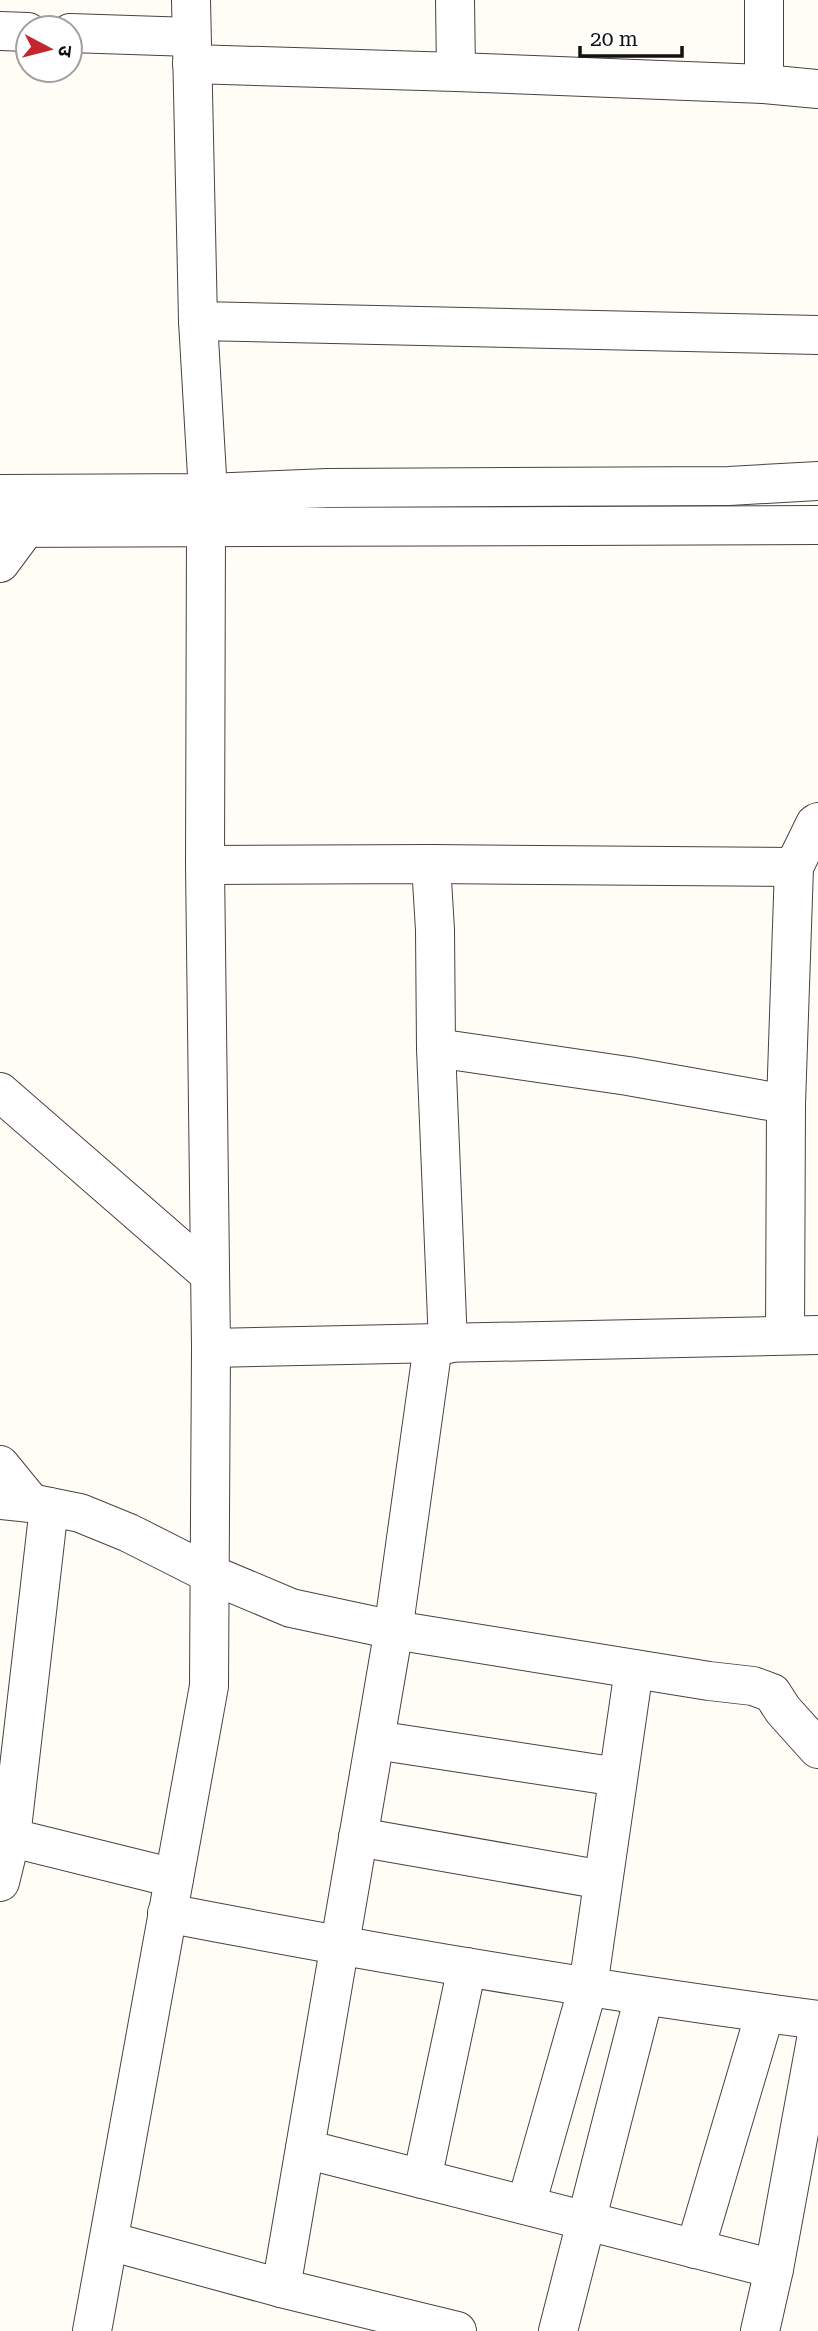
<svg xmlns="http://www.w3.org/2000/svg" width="818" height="2331" viewBox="0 0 818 2331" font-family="'Roboto Serif','Noto Sans Devanagari',serif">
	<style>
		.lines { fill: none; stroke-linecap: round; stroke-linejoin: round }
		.minor-casing { stroke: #444; stroke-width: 40 }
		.minor { stroke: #fff; stroke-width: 38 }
	</style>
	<rect width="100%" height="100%" fill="#fffdf5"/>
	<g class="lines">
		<defs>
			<g id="minor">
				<polyline points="191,0 198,321 208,493"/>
				<polyline points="455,0 456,72"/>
				<polyline points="764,0 764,84"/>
				<polyline points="0,31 28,32"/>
				<polyline points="70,33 191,37"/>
				<polyline points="192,64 456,72 764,84 818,89"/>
				<polyline points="198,321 818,335"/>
				<polyline points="0,494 208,493 328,488 729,486 818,481"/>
				<polyline points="0,528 818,525"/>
				<polyline points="0,563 26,528"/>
				<polyline points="431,864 794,867"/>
				<polyline points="205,865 431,864 435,930 436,1048"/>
				<polyline points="0,1092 208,1273"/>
				<polyline points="785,1335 786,1104 794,867 815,824 818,822"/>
				<polyline points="448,1344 436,1048 628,1076 786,1104"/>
				<polyline points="211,1348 818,1335"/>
				<polyline points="0,1465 31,1503"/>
				<polyline points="0,1500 31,1503 80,1513 129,1533 210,1574 291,1608 394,1630 709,1681 753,1686 772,1693 783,1710 818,1749"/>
				<polyline points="375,1740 618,1777"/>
				<polyline points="0,1835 174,1878"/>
				<polyline points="358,1837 603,1880"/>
				<polyline points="0,1882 11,1837 49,1507"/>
				<path d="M167,1913c216,42 433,78 651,107"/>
				<polyline points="305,2149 774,2269"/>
				<polyline points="422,2179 467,1967"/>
				<polyline points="526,2205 588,1987 634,1669"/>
				<polyline points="109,2241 281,2288 457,2331"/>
				<polyline points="695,2249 765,2013"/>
				<polyline points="281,2288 391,1646 433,1345"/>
				<polyline points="92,2331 209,1686 211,1348 205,865 206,527"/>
				<polyline points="558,2331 644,1996"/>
				<polyline points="760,2331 774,2269 818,2029"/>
			</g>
		</defs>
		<use href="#minor" class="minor-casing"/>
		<use href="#minor" class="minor"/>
	</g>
	<g transform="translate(49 49) rotate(97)"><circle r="33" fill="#ffffff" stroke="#a0a0a0" stroke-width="2"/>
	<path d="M0-5L12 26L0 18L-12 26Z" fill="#c4262e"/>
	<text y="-10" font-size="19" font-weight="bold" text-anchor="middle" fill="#111111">उ</text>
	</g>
	<path d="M580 46v10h102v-10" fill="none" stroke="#111111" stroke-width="3.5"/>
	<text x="590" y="46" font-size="21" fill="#111111" stroke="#ffffff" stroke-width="5" paint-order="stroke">20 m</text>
</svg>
